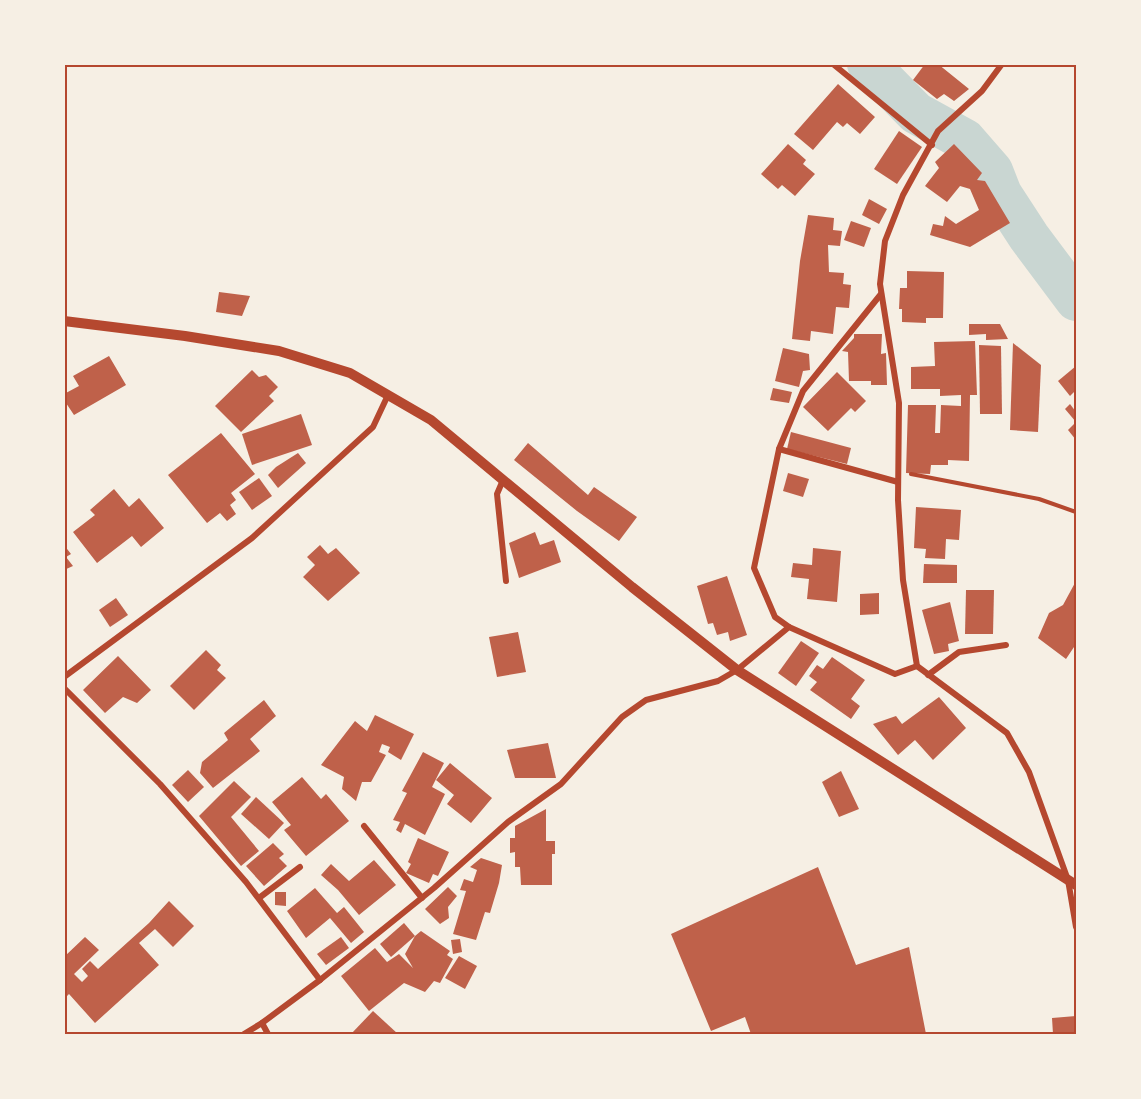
<svg xmlns="http://www.w3.org/2000/svg" width="1141" height="1099" viewBox="0 0 1141 1099" font-family="Arial,sans-serif">
	<style>
		.lines { fill: none; stroke-linecap: round; stroke-linejoin: round }
		.river { stroke: #c9d6d2; stroke-width: 42 }
		.building { fill: #bf614a }
		.path { stroke: #b5482f; stroke-width: 4 }
		.minor { stroke: #b5482f; stroke-width: 6 }
		.tertiary { stroke: #b5482f; stroke-width: 10 }
		.neatline { fill: none; stroke: #b5482f; stroke-width: 2 }
	</style>
	<rect width="100%" height="100%" fill="#f6efe4"/>
	<g class="lines">
		<polyline class="river" points="868,64 916,113 965,140 992,171 1001,194 1029,237 1076,300"/>
	</g>
	<g class="building">
		<polygon points="925,64 938,64 969,89 954,101 944,94 937,99 913,80"/>
		<polygon points="838,84 875,117 860,134 847,123 843,127 837,122 813,150 794,134"/>
		<polygon points="899,131 922,147 897,184 874,169"/>
		<polygon points="788,144 806,160 803,164 815,174 795,196 782,185 778,189 761,174"/>
		<polygon points="954,144 982,173 977,180 985,181 1010,223 970,247 930,235 933,224 943,226 945,216 956,224 979,210 970,189 960,186 947,202 925,186 939,168 935,162"/>
		<polygon points="869,199 887,209 879,224 862,215"/>
		<polygon points="808,215 834,218 833,230 842,231 840,246 828,245 829,272 844,273 843,284 851,285 849,308 836,307 833,334 811,331 810,341 792,339 800,261"/>
		<polygon points="851,221 871,228 864,247 844,240"/>
		<polygon points="907,271 944,272 943,318 926,318 926,323 902,322 902,309 899,309 900,288 907,288"/>
		<polygon points="219,292 250,296 242,316 216,312"/>
		<polygon points="969,324 1000,324 1008,339 986,340 986,334 969,335"/>
		<polygon points="854,334 882,334 881,354 886,353 887,385 871,385 871,381 849,381 848,352 842,351 854,338"/>
		<polygon points="975,341 977,395 970,395 969,461 948,460 948,465 931,465 930,474 906,473 908,405 936,405 935,433 940,433 941,405 961,406 961,395 940,396 940,389 911,389 911,367 935,366 934,342"/>
		<polygon points="1013,343 1041,365 1038,432 1010,430"/>
		<polygon points="979,345 1001,346 1002,414 980,414"/>
		<polygon points="783,348 809,354 810,370 803,371 799,387 775,381"/>
		<polygon points="109,356 126,385 74,415 64,400 64,394 79,386 73,376"/>
		<polygon points="1076,366 1076,390 1070,396 1058,381"/>
		<polygon points="252,370 259,377 266,375 278,387 269,396 274,401 241,432 215,406"/>
		<polygon points="837,372 866,401 855,412 851,408 828,431 803,407"/>
		<polygon points="773,388 792,392 789,403 770,400"/>
		<polygon points="1070,404 1076,412 1076,422 1065,409"/>
		<polygon points="301,414 312,445 252,465 242,434"/>
		<polygon points="1076,422 1076,440 1068,430"/>
		<polygon points="791,432 851,448 847,464 787,449"/>
		<polygon points="221,433 255,474 231,493 236,500 230,505 236,514 227,521 220,513 207,523 168,475"/>
		<polygon points="528,443 588,495 594,487 637,517 619,541 577,511 514,460"/>
		<polygon points="298,453 306,463 278,488 268,475 276,467"/>
		<polygon points="788,473 809,479 803,497 783,491"/>
		<polygon points="259,478 272,496 252,510 239,492"/>
		<polygon points="114,489 129,507 139,498 164,528 141,547 132,536 97,563 73,532 95,515 90,510"/>
		<polygon points="916,507 961,510 959,540 946,539 945,559 925,558 926,549 914,548"/>
		<polygon points="535,532 540,545 554,540 561,562 519,578 509,543"/>
		<polygon points="64,545 71,554 66,557 73,566 64,570"/>
		<polygon points="320,545 328,554 336,548 360,573 328,601 303,577 315,565 307,557"/>
		<polygon points="813,548 841,551 837,602 807,599 809,579 791,577 793,563 812,565"/>
		<polygon points="924,564 957,565 957,583 923,583"/>
		<polygon points="727,576 747,635 730,641 728,632 717,635 713,623 708,624 697,586"/>
		<polygon points="1076,581 1076,644 1066,659 1038,638 1049,613 1063,605"/>
		<polygon points="966,590 994,590 993,634 965,634"/>
		<polygon points="879,593 879,614 860,615 860,594"/>
		<polygon points="116,598 128,615 110,627 99,610"/>
		<polygon points="950,602 959,641 948,644 949,651 934,654 922,610"/>
		<polygon points="518,632 526,672 497,677 489,637"/>
		<polygon points="801,641 819,653 796,686 778,673"/>
		<polygon points="206,650 221,665 217,670 226,678 194,710 170,686"/>
		<polygon points="118,656 151,690 137,703 123,697 105,713 83,690"/>
		<polygon points="832,657 865,680 851,699 860,706 851,719 810,690 817,682 809,676 817,665 823,669"/>
		<polygon points="939,697 966,728 933,760 915,740 898,755 873,724 896,716 902,724"/>
		<polygon points="264,700 276,716 250,739 260,751 213,788 200,773 202,762 228,740 224,733"/>
		<polygon points="375,715 414,734 401,760 388,752 390,747 382,744 379,752 386,755 371,782 362,782 356,801 342,789 344,777 321,765 355,721 367,731"/>
		<polygon points="548,743 556,778 515,778 507,750"/>
		<polygon points="423,752 444,763 432,787 445,794 425,835 405,824 401,833 396,830 400,822 393,820 407,793 402,791"/>
		<polygon points="450,763 492,798 471,823 447,804 454,795 436,780"/>
		<polygon points="188,770 204,787 188,802 172,785"/>
		<polygon points="841,771 859,809 839,817 822,782"/>
		<polygon points="302,777 321,799 326,794 349,821 306,856 284,830 291,825 272,802"/>
		<polygon points="234,781 251,797 231,817 259,851 241,866 199,816"/>
		<polygon points="256,797 284,823 269,839 241,814"/>
		<polygon points="546,809 546,841 555,841 555,854 552,854 552,885 521,885 520,867 515,867 515,852 510,853 510,838 515,838 515,826"/>
		<polygon points="418,838 449,852 438,876 433,874 429,883 406,873 411,864 408,862"/>
		<polygon points="273,843 284,854 279,858 287,866 264,886 246,866"/>
		<polygon points="481,858 502,865 499,883 490,913 485,912 476,940 453,934 466,891 460,890 464,879 473,882 477,870 470,867"/>
		<polygon points="374,860 396,885 359,915 338,890 321,875 331,864 349,881"/>
		<polygon points="818,867 856,965 909,947 926,1034 751,1034 745,1017 711,1031 671,934"/>
		<polygon points="448,887 457,896 448,907 449,918 440,924 425,909"/>
		<polygon points="315,888 337,913 344,907 364,932 351,943 330,918 306,938 287,911"/>
		<polygon points="275,892 286,892 286,906 275,905"/>
		<polygon points="169,901 194,926 173,947 155,929 139,943 159,965 95,1023 69,994 64,999 64,957 85,937 99,950 74,974 82,982 88,976 82,969 90,961 98,969 149,923"/>
		<polygon points="404,923 415,936 391,957 380,944"/>
		<polygon points="421,931 450,951 447,955 453,959 440,983 434,981 425,992 404,983 369,1011 341,976 375,948 387,962 399,954 413,968 405,954 415,936"/>
		<polygon points="341,937 349,948 326,965 317,954"/>
		<polygon points="460,939 462,952 453,954 451,940"/>
		<polygon points="459,956 477,966 465,989 445,978"/>
		<polygon points="373,1011 398,1034 351,1034"/>
		<polygon points="1076,1016 1076,1034 1053,1034 1052,1018"/>
	</g>
	<g class="lines">
		<polyline class="path" points="911,474 1039,499 1076,512"/>
		<g class="minor">
			<polyline points="833,64 932,145"/>
			<polyline points="1002,64 982,91 938,131 903,195 885,241 880,284 899,403 898,500 903,580 917,666 1007,733 1029,772 1068,880 1076,927"/>
			<polyline points="779,449 898,482"/>
			<polyline points="503,480 497,494 506,581"/>
			<polyline points="789,627 775,617 754,568 779,449 803,391 881,294"/>
			<polyline points="928,675 959,652 1006,645"/>
			<polyline points="64,677 252,538 373,427 388,395"/>
			<polyline points="64,688 160,784 246,882 320,980 262,1023 268,1034"/>
			<polyline points="364,826 422,898"/>
			<polyline points="259,898 300,867"/>
			<polyline points="320,980 434,888 508,822 561,784 622,717 646,700 718,681 737,670 789,627 895,674 917,666"/>
			<polyline points="244,1034 262,1023"/>
		</g>
		<polyline class="tertiary" points="64,321 185,336 279,351 350,373 431,420 632,587 737,670 1076,885"/>
	</g>
	<rect width="1141" height="1099" fill="none" stroke="#f6efe4" stroke-width="132"/>
	<rect x="66" y="66" width="1009" height="967" class="neatline"/>
</svg>
